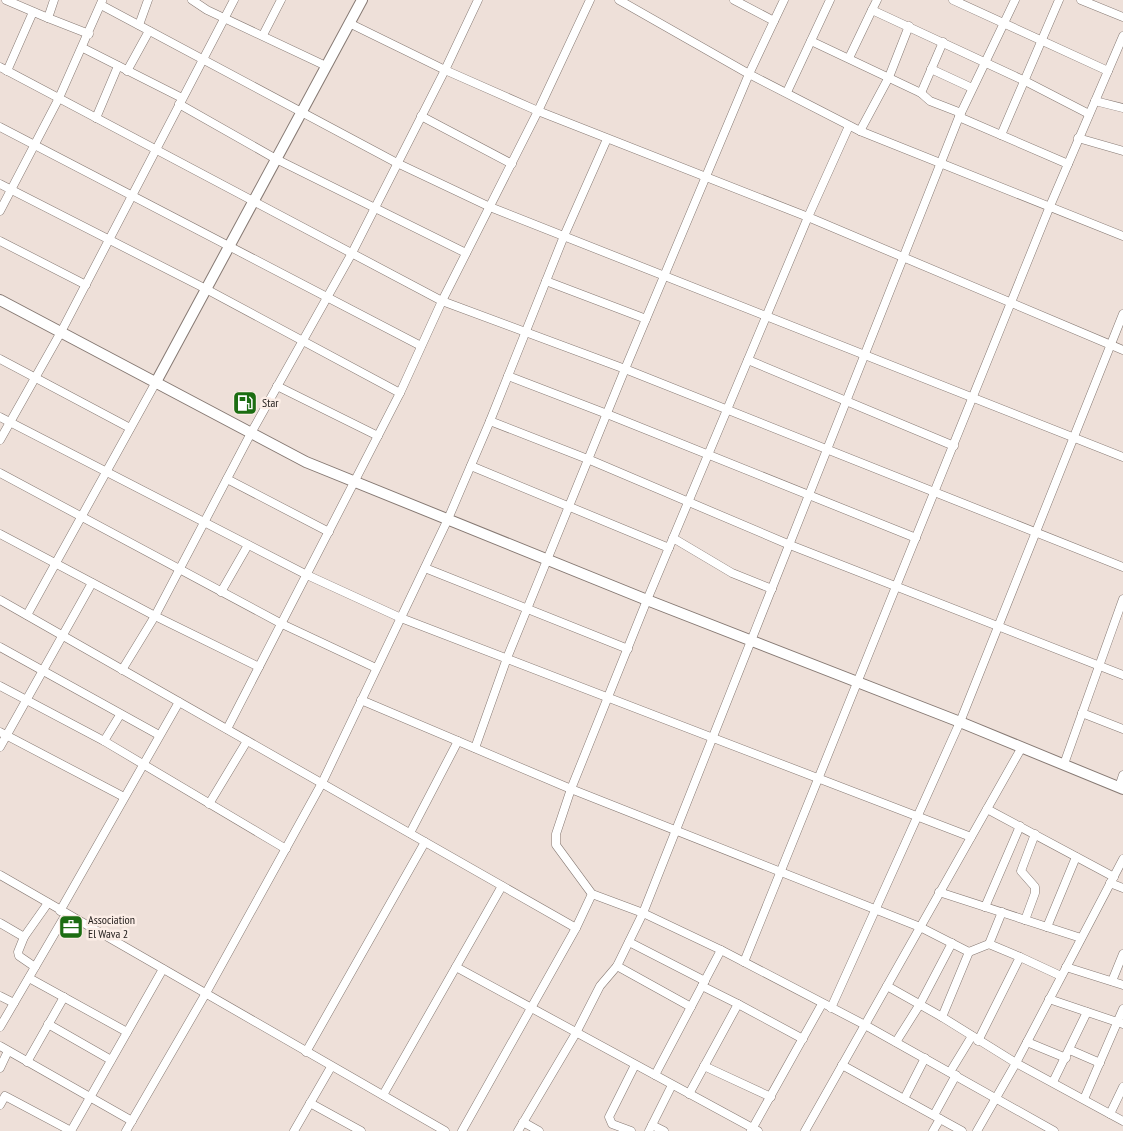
<svg xmlns="http://www.w3.org/2000/svg" width="1123" height="1131" viewBox="0 0 1123 1131" font-family="'PT Sans Narrow',sans-serif">
	<style>
		.lines { fill: none; stroke-linecap: round; stroke-linejoin: round }
		.minor-casing { stroke: #867973; stroke-width: 9 }
		.tertiary-casing { stroke: #867973; stroke-width: 12 }
		.minor { stroke: #fff; stroke-width: 8 }
		.tertiary { stroke: #fff; stroke-width: 10 }
		.labels { text-anchor: middle; stroke-width: 5; stroke-linejoin: round; paint-order: stroke }
		.poi-label { font-size: 12px; fill: #26211f; stroke: #fbede6; text-anchor: start }
	</style>
	<rect width="100%" height="100%" fill="#eee0d9"/>
	<g class="lines">
		<defs>
			<g id="minor">
				<polyline points="6,0 48,18 54,0"/>
				<polyline points="192,0 207,10 326,66"/>
				<polyline points="619,0 749,74 860,131 1123,236"/>
				<polyline points="734,0 774,21 784,0"/>
				<polyline points="953,0 1108,71"/>
				<polyline points="1081,0 1123,17"/>
				<polyline points="101,5 397,163 490,207 1123,457"/>
				<polyline points="872,10 877,0"/>
				<polyline points="48,18 89,34"/>
				<polyline points="349,23 445,70 538,111 808,217 1123,350"/>
				<polyline points="139,25 148,0"/>
				<polyline points="263,35 281,0"/>
				<polyline points="811,41 921,93 930,101 961,113"/>
				<polyline points="83,48 182,98"/>
				<polyline points="849,58 872,10 1025,81 1089,114"/>
				<polyline points="0,67 442,301 625,369 1123,567"/>
				<polyline points="931,69 972,88"/>
				<polyline points="7,71 33,12"/>
				<polyline points="127,71 149,31"/>
				<polyline points="787,92 830,0"/>
				<polyline points="921,93 943,42"/>
				<polyline points="1095,101 1123,108"/>
				<polyline points="179,104 276,159 466,253"/>
				<polyline points="421,116 512,164"/>
				<polyline points="959,117 1068,164"/>
				<polyline points="96,118 118,66"/>
				<polyline points="849,126 808,217 647,600 571,789 556,834 556,845 592,894 643,913 721,950 865,1025 1054,1131"/>
				<polyline points="0,127 421,346"/>
				<polyline points="860,131 889,77 909,26"/>
				<polyline points="1001,135 1059,0"/>
				<polyline points="1078,138 1123,151"/>
				<polyline points="0,184 206,289 400,393"/>
				<polyline points="0,211 59,98 102,1"/>
				<polyline points="0,241 86,285"/>
				<polyline points="546,281 646,319"/>
				<polyline points="0,359 130,428"/>
				<polyline points="748,360 954,446"/>
				<polyline points="508,376 607,414 916,538"/>
				<polyline points="277,386 378,436"/>
				<polyline points="0,417 307,575 401,618 971,837"/>
				<polyline points="490,421 590,460 790,545 1123,675"/>
				<polyline points="0,440 61,332 234,0"/>
				<polyline points="471,466 669,548"/>
				<polyline points="0,473 282,624 376,668"/>
				<polyline points="227,479 329,532"/>
				<polyline points="0,534 155,616 259,667"/>
				<polyline points="673,538 732,573 772,589"/>
				<polyline points="425,568 628,649"/>
				<polyline points="221,592 248,545"/>
				<polyline points="0,600 576,928"/>
				<polyline points="27,615 156,382"/>
				<polyline points="0,647 159,735"/>
				<polyline points="122,670 155,616 251,433 352,253 445,70 478,0"/>
				<polyline points="0,686 104,741 286,849"/>
				<polyline points="361,700 571,789 920,927 969,952"/>
				<polyline points="1082,713 1123,729"/>
				<polyline points="227,729 400,393 442,301 538,111 590,0"/>
				<polyline points="0,732 124,797"/>
				<polyline points="104,741 120,715"/>
				<polyline points="0,747 92,583"/>
				<polyline points="475,748 507,658 625,369 749,74 774,21"/>
				<polyline points="1064,764 1123,599"/>
				<polyline points="1119,787 1123,775"/>
				<polyline points="209,804 247,741"/>
				<polyline points="987,809 1114,877"/>
				<polyline points="410,833 458,741"/>
				<polyline points="0,875 445,1131"/>
				<polyline points="1110,883 1123,888"/>
				<polyline points="939,892 1081,938"/>
				<polyline points="985,907 1020,826"/>
				<polyline points="60,911 179,702"/>
				<polyline points="1025,920 1035,893 1035,887 1021,871 1035,834"/>
				<polyline points="0,923 24,937"/>
				<polyline points="1047,927 1076,857"/>
				<polyline points="629,942 705,981"/>
				<polyline points="1020,957 1061,976"/>
				<polyline points="744,962 1050,206 1123,36"/>
				<polyline points="617,966 691,1007"/>
				<polyline points="35,967 19,956 18,952 24,937 48,903"/>
				<polyline points="456,967 758,1131"/>
				<polyline points="1066,967 1123,985"/>
				<polyline points="29,978 127,1032"/>
				<polyline points="1112,981 1123,954"/>
				<polyline points="702,986 738,1004"/>
				<polyline points="887,986 942,1017 1016,1063 1123,1121"/>
				<polyline points="0,996 14,1003"/>
				<polyline points="1049,999 1123,1024"/>
				<polyline points="831,1008 960,722 1123,314"/>
				<polyline points="942,1017 969,952 989,944 1002,912"/>
				<polyline points="48,1024 111,1060"/>
				<polyline points="0,1027 66,914"/>
				<polyline points="978,1041 1020,957 989,944"/>
				<polyline points="896,1042 920,1004 952,943"/>
				<polyline points="1027,1042 1066,1058"/>
				<polyline points="0,1046 132,1121"/>
				<polyline points="1070,1050 1100,1063"/>
				<polyline points="306,1052 425,842"/>
				<polyline points="27,1062 64,997"/>
				<polyline points="842,1065 962,1131"/>
				<polyline points="704,1066 771,1097"/>
				<polyline points="0,1068 8,1051"/>
				<polyline points="950,1072 972,1036"/>
				<polyline points="655,1075 721,950"/>
				<polyline points="1053,1082 1087,1012"/>
				<polyline points="689,1094 738,1004 803,1039"/>
				<polyline points="383,1095 502,886"/>
				<polyline points="904,1099 925,1058"/>
				<polyline points="1084,1099 1123,1009"/>
				<polyline points="310,1103 361,1131"/>
				<polyline points="0,1105 5,1096 7,1097 71,1131"/>
				<polyline points="1110,1114 1123,1087"/>
				<polyline points="934,1115 956,1075"/>
				<polyline points="523,1122 539,1131"/>
				<polyline points="652,1125 664,1131"/>
				<polyline points="71,1131 163,969"/>
				<polyline points="126,1131 206,993 322,783 448,519 490,421 564,236 607,139"/>
				<polyline points="294,1131 331,1067"/>
				<polyline points="462,1131 576,928 592,894"/>
				<polyline points="518,1131 576,1033 600,986 617,966 643,913 959,117 1015,0"/>
				<polyline points="631,1131 612,1124 609,1117 635,1065"/>
				<polyline points="649,1131 672,1085"/>
				<polyline points="751,1131 822,1004"/>
				<polyline points="805,1131 1022,747"/>
				<polyline points="933,1131 940,1119"/>
				<polyline points="977,1131 1016,1063 1123,859"/>
			</g>
			<g id="tertiary">
				<polyline points="0,300 306,462 647,600 960,722 1123,789"/>
				<polyline points="156,382 362,0"/>
			</g>
		</defs>
		<use href="#minor" class="minor-casing"/>
		<use href="#tertiary" class="tertiary-casing"/>
		<use href="#minor" class="minor"/>
		<use href="#tertiary" class="tertiary"/>
	</g>
	<defs>
		<symbol id="fuel-square" viewBox="-11 -11 22 22"><rect x="-9" y="-9" width="18" height="18" rx="4" fill="#1c6d12" stroke="#fbede6"/><path d="M-5.5-6h7V0h2V4h1.3V-2.5L3-4.5l.8-.8L6-3V5H2.5V1h-1V6h-7ZM-4.2-4.7v3.2H.2V-4.7Z" fill="#fff"/></symbol>
		<symbol id="office-square" viewBox="-11 -11 22 22"><rect x="-9" y="-9" width="18" height="18" rx="4" fill="#1c6d12" stroke="#fbede6"/><path d="M-6-3h4V-5.5h4V-3h4V5H-6ZM-1-4.5V-3h2v-1.5ZM-6 0V1H6V0Z" fill="#fff"/></symbol>
	</defs>
	<g fill-rule="evenodd">
		<use href="#fuel-square" x="231" y="389" width="28" height="28"/>
		<use href="#office-square" x="57" y="913" width="28" height="28"/>
	</g>
	<g class="labels">
		<g class="poi-label">
			<text x="262" y="407">Star</text>
			<text x="88" y="924">Association<tspan x="88" dy="14">El Wava 2</tspan></text>
		</g>
	</g>
</svg>
